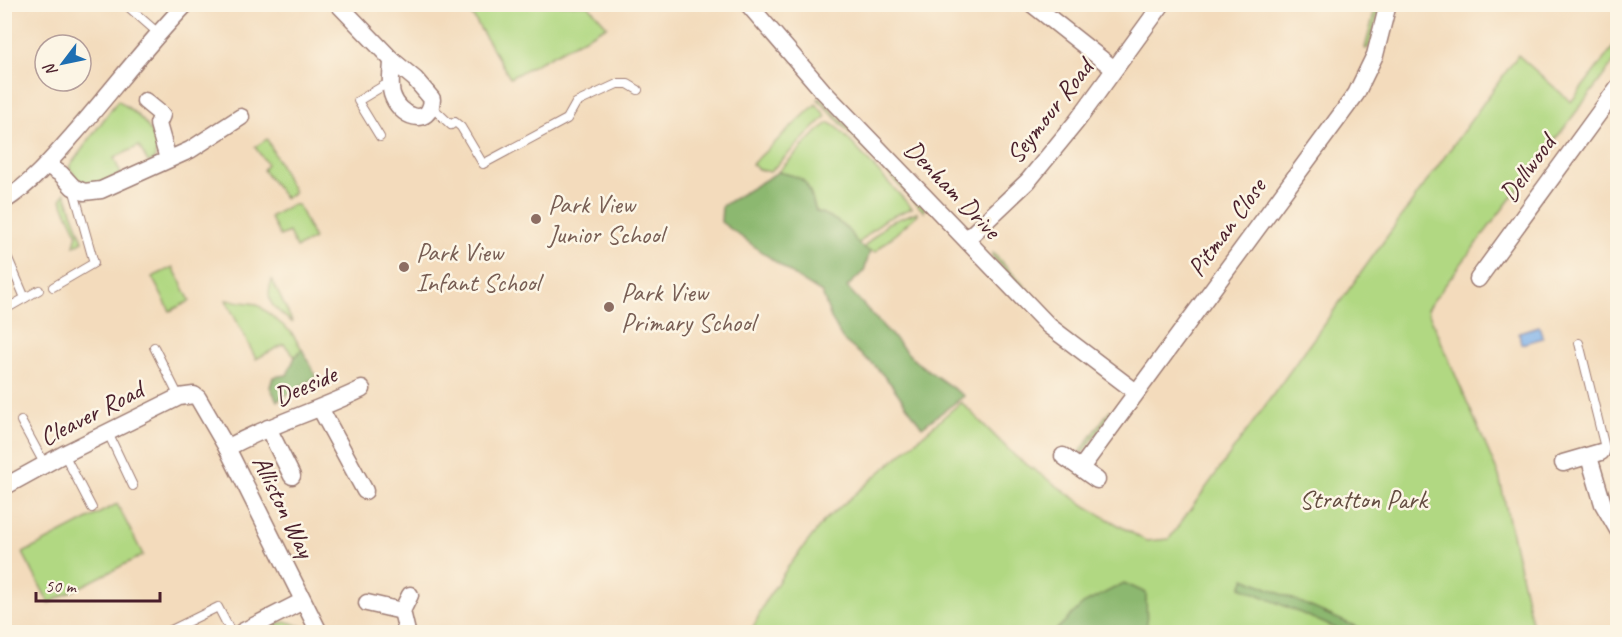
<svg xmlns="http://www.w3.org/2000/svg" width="1622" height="637" viewBox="0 0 1622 637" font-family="Caveat,sans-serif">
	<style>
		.green { fill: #b1d882; stroke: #7e7c56; stroke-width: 1.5 }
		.forest { fill: #8cb870; stroke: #6b6c4e; stroke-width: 1.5 }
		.water { fill: #7db1ea; stroke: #64688a; stroke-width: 1.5 }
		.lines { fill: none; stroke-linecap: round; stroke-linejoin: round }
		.lane-casing { stroke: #9e7d74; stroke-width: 10 }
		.street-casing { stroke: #9e7d74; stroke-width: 19 }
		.lane { stroke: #fff; stroke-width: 8 }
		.street { stroke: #fff; stroke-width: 16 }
		.education-dot { fill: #8d6e63; stroke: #fcf5e5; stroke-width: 2 }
		.labels { text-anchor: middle; stroke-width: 5; stroke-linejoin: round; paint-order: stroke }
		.street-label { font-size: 26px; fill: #4a1f2b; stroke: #fcf5e5 }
		.education-label { font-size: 26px; fill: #785e54; stroke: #fcf5e5; text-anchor: start }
		.park-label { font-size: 26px; fill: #644d41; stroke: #fcf5e5 }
	</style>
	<rect width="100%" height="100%" fill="#fcf5e5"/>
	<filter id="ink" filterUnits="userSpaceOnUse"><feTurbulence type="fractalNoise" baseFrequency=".0167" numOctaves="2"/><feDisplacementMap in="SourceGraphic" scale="12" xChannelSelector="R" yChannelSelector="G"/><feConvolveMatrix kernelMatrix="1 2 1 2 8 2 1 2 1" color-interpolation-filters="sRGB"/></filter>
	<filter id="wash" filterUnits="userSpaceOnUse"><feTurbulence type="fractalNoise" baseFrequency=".008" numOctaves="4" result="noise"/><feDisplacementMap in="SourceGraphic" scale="24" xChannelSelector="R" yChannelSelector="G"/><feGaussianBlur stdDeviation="1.35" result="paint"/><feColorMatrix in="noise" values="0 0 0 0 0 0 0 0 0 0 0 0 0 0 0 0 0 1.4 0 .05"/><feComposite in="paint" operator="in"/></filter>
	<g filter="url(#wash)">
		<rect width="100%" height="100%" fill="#f3dbbc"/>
		<g class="green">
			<polygon points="466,5 588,5 607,26 510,78"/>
			<polygon points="1376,6 1380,6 1369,47 1366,49 1365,48"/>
			<polygon points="1617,42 1617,58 1427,309 1499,476 1534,632 751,632 766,600 788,567 824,521 961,402 1016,457 1087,507 1146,541 1169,539 1518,55 1571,102"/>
			<polygon points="820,98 925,207 924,212 818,99"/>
			<path d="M118,100c21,16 29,21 40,45l-4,15 -6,2 -9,-16 -25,12 7,16 -32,13 -13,-9 -7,-11z"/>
			<polygon points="816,104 826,116 770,172 758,169 752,164"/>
			<path d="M829,123l8,4 75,81 -28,12 -26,24c-13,-18 -21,-25 -42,-33l-7,-22 -19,-13 -12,-4 41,-42z"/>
			<polygon points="267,139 294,193 285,198 263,170 267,164 255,147"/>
			<polygon points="65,193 83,241 74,246 77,233 61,200"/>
			<polygon points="291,205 298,205 314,239 296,248 289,232 280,236 270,217"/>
			<polygon points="917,212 918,214 875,252 862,249 888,223"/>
			<polygon points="993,253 1047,310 1044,313 992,256"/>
			<polygon points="173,267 190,301 170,311 152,277"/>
			<path d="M272,280l21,43c-17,-14 -30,-19 -21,-43z"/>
			<polygon points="226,300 257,304 291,332 302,349 295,357 284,344 256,359"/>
			<polygon points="1110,410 1112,412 1083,453 1080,452"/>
			<polygon points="117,504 143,555 49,603 23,553"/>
			<polygon points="288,622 307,628 309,632 294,632 292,631 288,632 263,632 280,623"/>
		</g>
		<g class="forest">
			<path d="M778,172c32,6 28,10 38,39 11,5 21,8 30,17 9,9 11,19 24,23l-6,20 -17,16 68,74 49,35 -42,31 -31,-43 -16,-18 -32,-26 -12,-22 -9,-25 -23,-14 -78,-57 1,-16z"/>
			<polygon points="302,349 316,377 277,401 270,387 273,377 287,375 295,357"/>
			<polygon points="1245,578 1368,632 1344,632 1241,587"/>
			<polygon points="1124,583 1146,593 1147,632 1054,632 1083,604"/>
		</g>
		<polygon class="water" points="1539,326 1543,338 1521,344 1519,332"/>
	</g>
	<g filter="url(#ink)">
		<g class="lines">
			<defs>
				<g id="lane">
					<polyline points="125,4 158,33"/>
					<polyline points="432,107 451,125 455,122 461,127 483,164 567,119 576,103 617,84 628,84 638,90"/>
					<polyline points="380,137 358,101 383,86 391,84"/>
					<polyline points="4,249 25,298"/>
					<polyline points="53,287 94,263 73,188"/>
					<polyline points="4,310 39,290"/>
					<polyline points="1579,343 1605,448 1601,452"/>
					<polyline points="154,347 179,397"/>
					<polyline points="21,421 45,465"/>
					<polyline points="108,433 133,486"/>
					<polyline points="64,454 92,508"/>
					<polyline points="167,632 218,607 231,632"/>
				</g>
				<g id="street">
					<polyline points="338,4 392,60"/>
					<polyline points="748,4 823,91 1049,326 1136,392"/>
					<polyline points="1032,4 1114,69"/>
					<path d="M392,60l23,19 17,20c-2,30 -33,18 -40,-5 -3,-10 0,-23 0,-34z"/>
					<polyline points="145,101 162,115 158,124 168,159"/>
					<polyline points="47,165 61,174 73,187 84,192 101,190 190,150 241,117"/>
					<path d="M4,201c28,-18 49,-43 70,-67 38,-43 72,-89 112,-130"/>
					<polyline points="967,239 1028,181 1077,121 1162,4"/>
					<polyline points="1478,279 1618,87"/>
					<polyline points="320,408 365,491"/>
					<polyline points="268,428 292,476"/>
					<path d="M227,448c43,-24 91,-37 135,-59"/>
					<polyline points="1063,456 1097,480"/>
					<polyline points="1589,457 1603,504 1618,530"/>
					<polyline points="1563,463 1601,452"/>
					<polyline points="1081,468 1356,94 1375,55 1388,4"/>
					<polyline points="4,487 64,454 179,397 194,395 198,398 227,448 319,632"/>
					<polyline points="367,603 402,611 410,595"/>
					<polyline points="402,611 407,632"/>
					<polyline points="242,632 303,601"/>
				</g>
			</defs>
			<use href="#lane" class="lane-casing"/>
			<use href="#street" class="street-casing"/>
			<use href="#lane" class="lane"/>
			<use href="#street" class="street"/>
		</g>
	</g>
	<g class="education-dot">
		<circle cx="536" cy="219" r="6"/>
		<circle cx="404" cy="267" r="6"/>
		<circle cx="609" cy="307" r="6"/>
	</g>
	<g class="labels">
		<g class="street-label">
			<text transform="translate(1049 111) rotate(-52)" y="9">Seymour Road</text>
			<text transform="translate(1527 168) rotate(-54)" y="9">Dellwood</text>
			<text transform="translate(953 189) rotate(46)" y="9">Denham Drive</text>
			<text transform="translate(1226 227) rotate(-54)" y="9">Pitman Close</text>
			<text transform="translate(305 385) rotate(-23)" y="9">Deeside</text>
			<text transform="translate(91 413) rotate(-27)" y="9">Cleaver Road</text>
			<text transform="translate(284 506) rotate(64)" y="9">Alliston Way</text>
		</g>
		<g class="education-label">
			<text x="548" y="213">Park View<tspan x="548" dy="30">Junior School</tspan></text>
			<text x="416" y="261">Park View<tspan x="416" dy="30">Infant School</tspan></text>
			<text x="621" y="301">Park View<tspan x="621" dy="30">Primary School</tspan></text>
		</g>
		<g class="park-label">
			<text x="1363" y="508">Stratton Park</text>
		</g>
	</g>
	<rect width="1622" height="637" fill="none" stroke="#fcf5e5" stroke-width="24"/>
	<g transform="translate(63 63) rotate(238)"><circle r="28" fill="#fcf5e5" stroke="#b59f9b" stroke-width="1.5"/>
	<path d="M0-4.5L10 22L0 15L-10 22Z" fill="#1f6fb2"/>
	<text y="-9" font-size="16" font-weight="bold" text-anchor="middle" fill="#4a1f2b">N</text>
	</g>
	<path d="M36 592v9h124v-9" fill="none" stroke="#4a1f2b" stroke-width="3"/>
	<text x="45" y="592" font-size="18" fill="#4a1f2b" stroke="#fcf5e5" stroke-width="4.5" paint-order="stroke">50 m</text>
</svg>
